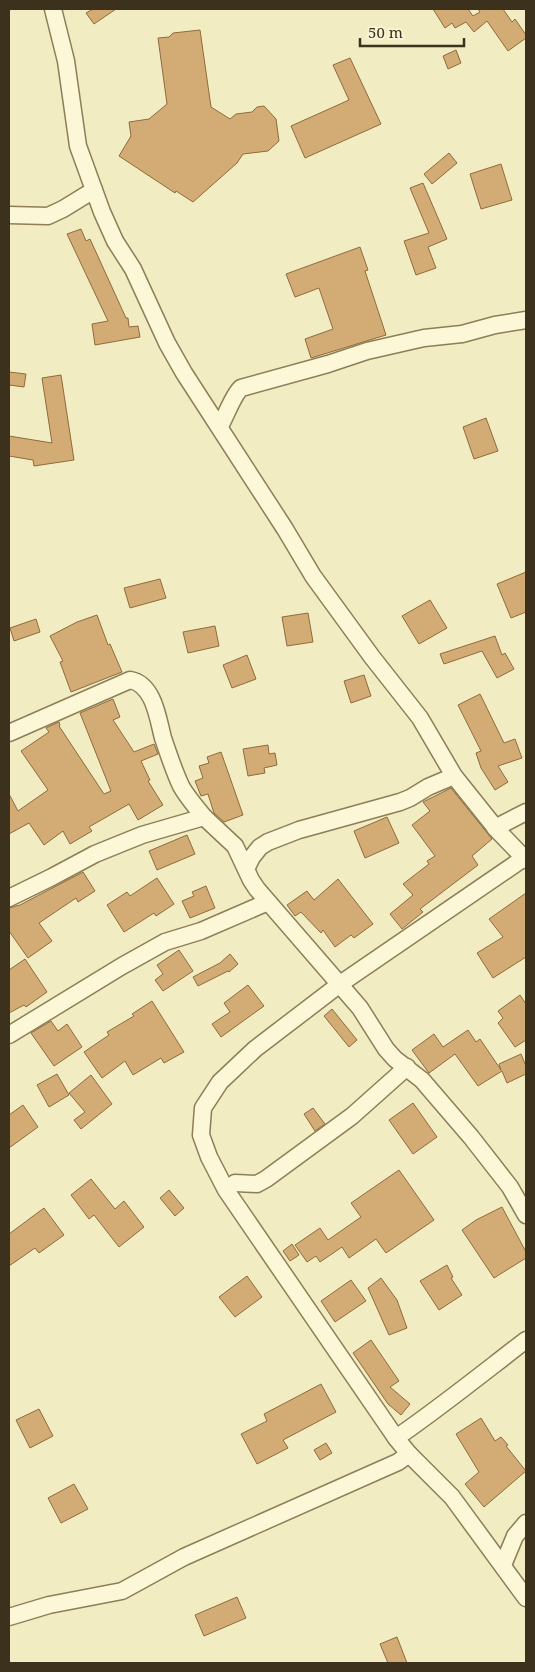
<svg xmlns="http://www.w3.org/2000/svg" width="535" height="1672" viewBox="0 0 535 1672" font-family="'Noto Serif',serif">
	<style>
		.building { fill: #d3ac75; stroke: #8f6b3c }
		.lines { fill: none; stroke-linecap: round; stroke-linejoin: round }
		.minor-casing { stroke: #8d7e58; stroke-width: 19 }
		.minor { stroke: #fbf7d7; stroke-width: 16 }
	</style>
	<rect width="100%" height="100%" fill="#f2ecc3"/>
	<g class="building">
		<polygon points="93,9 116,9 94,24 86,13"/>
		<polygon points="433,9 468,9 473,16 480,12 478,9 503,9 512,22 515,19 526,35 526,38 508,51 487,21 474,32 466,22 455,28 452,23 445,28"/>
		<polygon points="200,30 211,107 230,119 236,114 252,112 257,107 264,106 276,119 279,141 268,151 243,154 237,163 193,202 176,191 175,193 119,156 131,136 129,122 149,119 167,104 158,38 169,37 173,33"/>
		<polygon points="456,50 461,63 448,69 443,56"/>
		<polygon points="350,58 381,124 305,158 291,126 349,100 333,65"/>
		<polygon points="449,153 457,163 432,184 424,174"/>
		<polygon points="501,164 512,200 481,209 470,174"/>
		<polygon points="423,183 447,239 428,247 436,268 416,275 404,241 429,233 410,188"/>
		<polygon points="81,229 86,241 90,239 126,318 128,318 129,327 138,326 140,337 95,345 92,324 108,321 67,234"/>
		<polygon points="360,247 368,270 365,271 386,335 311,358 305,339 333,329 319,288 295,297 286,274"/>
		<polygon points="9,372 26,374 24,387 9,385"/>
		<polygon points="61,375 74,460 34,466 33,460 9,456 9,436 52,443 42,378"/>
		<polygon points="486,418 498,451 474,459 463,427"/>
		<polygon points="526,572 526,612 511,618 497,584"/>
		<polygon points="160,579 166,598 130,608 124,588"/>
		<polygon points="430,600 447,628 419,644 402,616"/>
		<polygon points="308,613 313,642 287,646 282,617"/>
		<polygon points="97,615 108,645 110,644 122,672 71,692 60,662 63,661 50,636 77,622"/>
		<polygon points="36,619 40,632 14,641 10,628"/>
		<polygon points="215,626 219,646 188,653 183,632"/>
		<polygon points="495,636 502,655 505,653 514,669 497,678 482,651 444,664 440,654"/>
		<polygon points="247,655 256,679 232,688 223,665"/>
		<polygon points="364,675 371,696 351,703 344,681"/>
		<polygon points="480,694 504,743 515,739 522,758 498,766 508,782 495,790 481,768 476,753 481,751 458,705"/>
		<polygon points="113,699 120,717 113,720 134,752 154,744 158,754 141,761 150,780 148,781 163,805 138,820 129,804 89,827 92,831 70,844 63,831 44,845 29,823 9,834 9,794 18,811 48,790 21,751 49,732 46,728 59,722 60,725 59,726 104,794 111,791 80,713"/>
		<polygon points="268,745 269,754 275,753 277,765 264,768 265,773 248,776 243,749"/>
		<polygon points="221,752 243,815 224,822 214,813 208,794 201,796 195,781 203,778 199,766 209,763 207,757"/>
		<polygon points="451,788 492,839 472,856 478,865 420,909 423,912 402,929 390,914 413,895 403,884 429,864 427,861 435,856 412,825 430,811 423,802"/>
		<polygon points="387,817 399,843 365,858 354,831"/>
		<polygon points="187,835 195,854 157,870 149,851"/>
		<polygon points="83,872 95,891 78,902 76,898 39,923 52,941 28,958 9,931 9,908 20,905"/>
		<polygon points="157,878 174,904 156,916 154,913 124,932 107,905 127,892 130,896"/>
		<polygon points="338,879 373,924 354,938 351,935 335,947 323,930 321,933 301,912 295,916 287,905 307,891 314,900"/>
		<polygon points="206,886 215,908 190,918 182,901 194,896 192,892"/>
		<polygon points="526,893 526,957 493,978 477,953 503,937 489,919"/>
		<polygon points="179,950 193,971 163,991 155,980 163,974 157,965"/>
		<polygon points="230,954 238,964 229,972 228,971 198,986 193,977 220,963"/>
		<polygon points="25,959 47,992 26,1007 24,1005 9,1013 9,970"/>
		<polygon points="248,985 264,1006 221,1037 212,1024 230,1012 224,1003"/>
		<polygon points="520,995 526,1004 526,1040 515,1047 498,1023 503,1018 498,1011"/>
		<polygon points="152,1001 184,1052 164,1063 161,1058 133,1075 125,1061 102,1078 84,1052 109,1035 107,1032 134,1016 132,1014"/>
		<polygon points="332,1009 357,1040 349,1047 324,1016"/>
		<polygon points="51,1021 58,1031 67,1024 82,1047 54,1066 31,1033"/>
		<polygon points="468,1030 476,1042 480,1039 501,1070 499,1064 521,1054 526,1066 526,1074 507,1083 502,1071 478,1086 455,1054 429,1073 412,1050 434,1034 443,1047"/>
		<polygon points="57,1074 69,1095 49,1107 37,1085"/>
		<polygon points="91,1075 112,1104 81,1129 74,1120 85,1112 69,1093"/>
		<polygon points="413,1103 437,1137 413,1154 389,1120"/>
		<polygon points="23,1105 38,1127 9,1148 9,1115"/>
		<polygon points="313,1108 325,1124 315,1131 304,1114"/>
		<polygon points="399,1170 434,1220 386,1253 376,1239 349,1258 342,1247 320,1262 316,1256 307,1262 295,1245 320,1228 328,1240 361,1217 351,1203"/>
		<polygon points="91,1179 115,1209 124,1201 144,1227 119,1247 94,1215 89,1219 71,1195"/>
		<polygon points="169,1190 184,1208 175,1216 160,1198"/>
		<polygon points="502,1207 526,1252 526,1258 494,1278 462,1230 476,1220"/>
		<polygon points="44,1208 64,1235 39,1253 35,1248 9,1266 9,1234"/>
		<polygon points="292,1244 299,1255 290,1261 283,1251"/>
		<polygon points="447,1265 453,1277 451,1278 462,1295 439,1310 420,1281"/>
		<polygon points="247,1276 262,1297 235,1317 219,1297"/>
		<polygon points="381,1278 397,1300 407,1328 389,1335 368,1288"/>
		<polygon points="351,1280 366,1301 335,1322 321,1301"/>
		<polygon points="371,1340 399,1381 390,1387 410,1404 401,1415 388,1404 353,1353"/>
		<polygon points="321,1384 336,1412 283,1440 288,1448 257,1464 241,1434 267,1421 264,1414"/>
		<polygon points="39,1409 53,1436 30,1448 16,1420"/>
		<polygon points="481,1418 495,1441 501,1437 508,1445 506,1446 526,1471 484,1507 465,1484 479,1472 456,1434"/>
		<polygon points="326,1443 332,1453 320,1460 314,1450"/>
		<polygon points="74,1484 88,1509 61,1523 48,1498"/>
		<polygon points="237,1597 246,1618 204,1636 195,1615"/>
		<polygon points="397,1637 407,1663 388,1663 380,1644"/>
	</g>
	<g class="lines">
		<defs>
			<g id="minor">
				<polyline points="53,9 66,61 78,146 102,212 115,241 133,269 167,343 184,373 285,529 313,576 372,657 420,718 454,776 498,831 526,860"/>
				<polyline points="9,215 48,216 63,209 94,190"/>
				<path d="M220,426c6,-10 13,-31 21,-38l87,-24 39,-13 57,-13 38,-4 33,-9 31,-5"/>
				<path d="M9,733l121,-53c24,4 28,39 33,58 5,15 11,33 18,48 6,11 15,21 23,31"/>
				<polyline points="495,828 526,812"/>
				<polyline points="246,869 252,857 260,847 268,842 299,830 400,802 410,798 428,787 454,776"/>
				<polyline points="9,898 52,877 95,854 142,835 204,817 235,846 251,880 257,889 360,1008 386,1049 395,1059 422,1080 471,1137 510,1187 526,1215"/>
				<polyline points="9,1035 122,966 165,942 201,931 268,902"/>
				<polyline points="235,1183 257,1184 266,1179 352,1116 407,1067"/>
				<path d="M396,1438c45,-31 87,-65 130,-98"/>
				<polyline points="409,1454 396,1438 226,1190 209,1157 201,1135 203,1108 220,1082 255,1049 340,984 524,858"/>
				<polyline points="503,1565 515,1536 526,1523"/>
				<polyline points="9,1617 49,1605 122,1591 184,1557 398,1462 409,1454 452,1497 526,1598"/>
			</g>
		</defs>
		<use href="#minor" class="minor-casing"/>
		<use href="#minor" class="minor"/>
	</g>
	<rect width="535" height="1672" fill="none" stroke="#3c311d" stroke-width="20"/>
	<path d="M360 38v8h104v-8" fill="none" stroke="#3c311d" stroke-width="2.5"/>
	<text x="368" y="38" font-size="15" fill="#3c311d" stroke="#f8f4d3" stroke-width="4" paint-order="stroke">50 m</text>
</svg>
